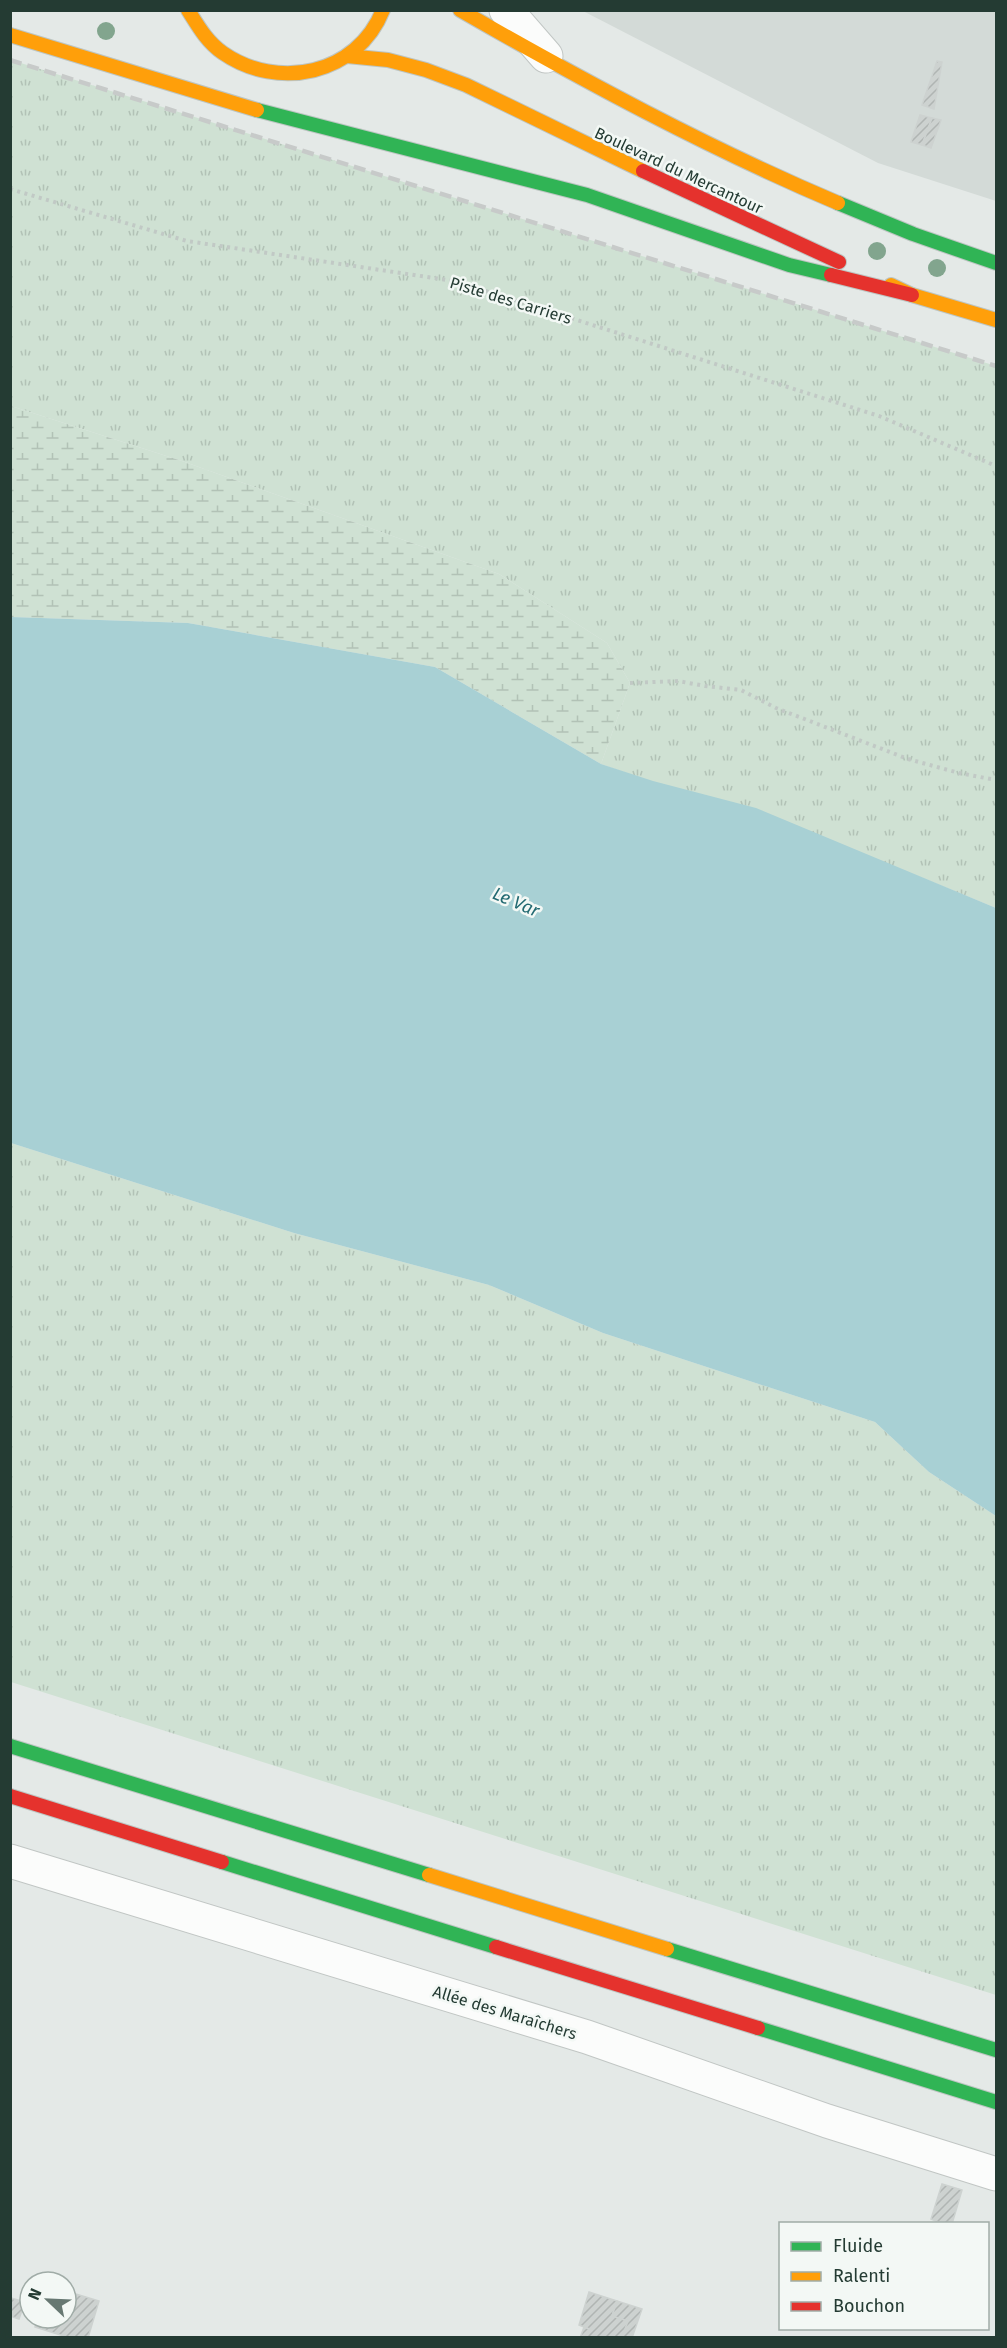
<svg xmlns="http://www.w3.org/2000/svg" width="1007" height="2348" viewBox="0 0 1007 2348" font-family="'Fira Sans',sans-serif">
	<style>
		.built { fill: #d3dad7 }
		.grass { fill: url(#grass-tufts) }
		.wetland { fill: url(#wetland-marsh) }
		.water { fill: #a8d0d4 }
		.building { fill: url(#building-hatch); stroke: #cdd2d0; stroke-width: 1.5 }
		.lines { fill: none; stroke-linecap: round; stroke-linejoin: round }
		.street-casing { stroke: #c1c6c4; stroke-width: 35 }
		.fast-casing { stroke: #bdc5c2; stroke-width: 16 }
		.slow-casing { stroke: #bdc5c2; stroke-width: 16 }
		.jam-casing { stroke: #bdc5c2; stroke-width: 16 }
		.path { stroke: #c1c9c5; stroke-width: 4; stroke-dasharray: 3 4.5; stroke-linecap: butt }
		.street { stroke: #fbfcfb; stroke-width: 33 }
		.fast { stroke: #30b455; stroke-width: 14 }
		.slow { stroke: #ff9f0a; stroke-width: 14 }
		.jam { stroke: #e5322d; stroke-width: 14 }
		.rail { stroke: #c7cac9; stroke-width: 4.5; stroke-dasharray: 12 6; stroke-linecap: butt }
		.tree { fill: #82a58e }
		.labels { text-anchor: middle; stroke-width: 5; stroke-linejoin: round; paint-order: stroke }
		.street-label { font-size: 16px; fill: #243b33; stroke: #f3f8f5 }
		.water-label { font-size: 18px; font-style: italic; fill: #236a72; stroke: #f3f8f5 }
	</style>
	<defs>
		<pattern id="grass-tufts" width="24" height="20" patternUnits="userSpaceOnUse" patternTransform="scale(1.5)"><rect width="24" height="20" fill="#cfe1d3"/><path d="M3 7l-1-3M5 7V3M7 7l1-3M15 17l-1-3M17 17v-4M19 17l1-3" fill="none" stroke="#b2c2b6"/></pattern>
		<pattern id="wetland-marsh" width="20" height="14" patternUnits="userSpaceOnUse" patternTransform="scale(1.5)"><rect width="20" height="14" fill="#cfe1d3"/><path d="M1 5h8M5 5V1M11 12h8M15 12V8" fill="none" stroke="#b2c2b6"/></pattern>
		<pattern id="building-hatch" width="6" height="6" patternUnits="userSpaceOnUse" patternTransform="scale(1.5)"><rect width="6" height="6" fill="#cdd2d0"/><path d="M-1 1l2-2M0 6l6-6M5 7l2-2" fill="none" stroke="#b0b5b3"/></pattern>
	</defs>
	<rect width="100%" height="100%" fill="#e4e9e7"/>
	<polygon class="built" points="583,11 996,11 996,201 878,163"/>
	<g class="grass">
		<polygon points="11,60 996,366 996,908 913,874 601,764 630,683 607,643 499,574 182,461 11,406"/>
		<polygon points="11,1143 294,1233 489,1285 603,1333 875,1422 929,1472 996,1516 996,1995 11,1682"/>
	</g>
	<polygon class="wetland" points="11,406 182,461 499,574 607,643 630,683 601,764 435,667 188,623 11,617"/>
	<polygon class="water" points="11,617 188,623 435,667 601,764 653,781 756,808 996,908 996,1516 929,1472 875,1422 603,1333 489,1285 294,1233 11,1143"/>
	<g class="building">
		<polygon points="937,61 942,62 934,109 922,105"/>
		<polygon points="920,115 932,118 922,145 911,142"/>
		<polygon points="932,118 941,120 931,148 922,145"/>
		<polygon points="942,2184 962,2190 952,2224 943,2224 931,2219"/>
		<polygon points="66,2291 99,2301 88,2338 70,2338 35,2327 37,2318 66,2318"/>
		<polygon points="589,2292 617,2301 612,2316 628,2321 623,2338 586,2338 589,2329 579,2325"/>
		<polygon points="11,2298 25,2302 19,2319 10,2316"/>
		<polygon points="617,2301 642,2309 632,2338 622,2337 628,2321 612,2316"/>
		<polygon points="584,2327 589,2329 586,2338 580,2338"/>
	</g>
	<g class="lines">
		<defs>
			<g id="street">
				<polyline points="506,10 546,56"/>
				<polyline points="10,1861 587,2037 827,2121 996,2174"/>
			</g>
			<g id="fast">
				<polyline points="257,110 587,195 789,265 831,275"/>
				<polyline points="838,203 913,234 996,263"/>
				<polyline points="10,1746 429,1875"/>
				<polyline points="222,1862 496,1947"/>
				<polyline points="667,1949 996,2050"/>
				<polyline points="758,2028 996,2102"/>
			</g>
			<g id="slow">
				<path d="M188,10c10,16 19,32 35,43 55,38 134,22 160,-43"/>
				<path d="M460,10c122,70 248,138 378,193"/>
				<polyline points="10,35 257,110"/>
				<polyline points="347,56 388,60 426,70 466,85 643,171"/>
				<polyline points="891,285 912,295 996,320"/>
				<polyline points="429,1875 667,1949"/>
			</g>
			<g id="jam">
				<polyline points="643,171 839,262"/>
				<polyline points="831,275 912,295"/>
				<polyline points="10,1796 222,1862"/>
				<polyline points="496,1947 758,2028"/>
			</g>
		</defs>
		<use href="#street" class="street-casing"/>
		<use href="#fast" class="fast-casing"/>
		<use href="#slow" class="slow-casing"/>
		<use href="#jam" class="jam-casing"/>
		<g class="path">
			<polyline points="10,189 187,241 454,281 879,416 996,466"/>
			<polyline points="630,683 678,681 705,686 741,690 776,708 908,759 959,773 996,780"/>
		</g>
		<use href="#street" class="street"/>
		<use href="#fast" class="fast"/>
		<use href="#slow" class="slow"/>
		<use href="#jam" class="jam"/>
		<polyline class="rail" points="10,60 996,366"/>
	</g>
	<g class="tree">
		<circle cx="106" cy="31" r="9"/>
		<circle cx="877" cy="251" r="9"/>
		<circle cx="937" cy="268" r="9"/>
	</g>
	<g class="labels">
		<g class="street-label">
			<text transform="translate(679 170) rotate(25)" y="6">Boulevard du Mercantour</text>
			<text transform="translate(511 300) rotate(17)" y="6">Piste des Carriers</text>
			<text transform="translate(505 2012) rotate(17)" y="6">Allée des Maraîchers</text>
		</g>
		<g class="water-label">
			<text transform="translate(516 902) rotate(23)" y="6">Le Var</text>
		</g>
	</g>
	<rect width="1007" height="2348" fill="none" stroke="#243b33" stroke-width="24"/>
	<rect x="779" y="2222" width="210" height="108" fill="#f3f8f5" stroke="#a0aca7" stroke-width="1.5"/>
	<rect x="791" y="2242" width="30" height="9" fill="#30b455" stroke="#a0aca7" stroke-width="1.5"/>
	<text x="833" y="2252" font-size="18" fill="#243b33">Fluide</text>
	<rect x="791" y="2272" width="30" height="9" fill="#ff9f0a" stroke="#a0aca7" stroke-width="1.5"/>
	<text x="833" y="2282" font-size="18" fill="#243b33">Ralenti</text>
	<rect x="791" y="2302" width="30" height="9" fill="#e5322d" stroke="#a0aca7" stroke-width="1.5"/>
	<text x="833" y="2312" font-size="18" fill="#243b33">Bouchon</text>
	<g transform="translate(48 2300) rotate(293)"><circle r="28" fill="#f3f8f5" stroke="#a0aca7" stroke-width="1.5"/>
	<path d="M0-4.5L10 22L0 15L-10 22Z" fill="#677872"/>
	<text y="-9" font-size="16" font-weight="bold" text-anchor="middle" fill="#243b33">N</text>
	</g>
</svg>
